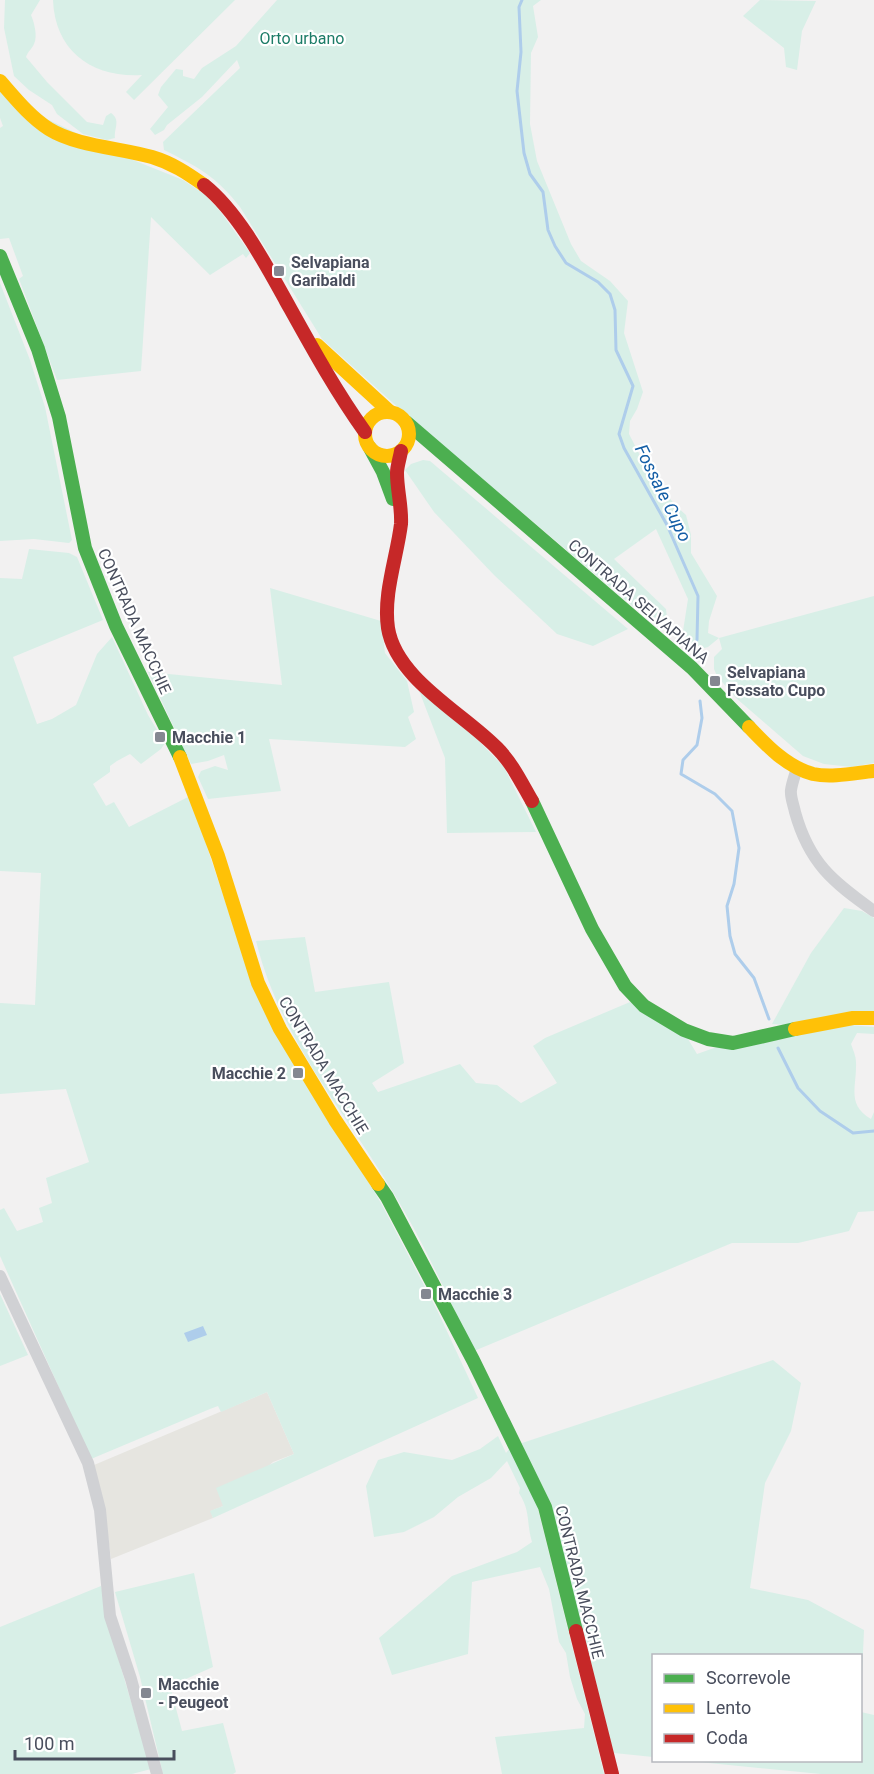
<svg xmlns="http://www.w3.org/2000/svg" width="874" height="1774" viewBox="0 0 874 1774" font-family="Roboto,sans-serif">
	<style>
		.commercial { fill: #e6e5e0 }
		.green { fill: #d8efe7 }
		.water { fill: #aecdeb }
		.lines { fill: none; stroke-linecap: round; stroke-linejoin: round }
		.stream { stroke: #aecdeb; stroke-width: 3 }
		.street { stroke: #d0d1d4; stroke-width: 12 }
		.fast { stroke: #4caf50; stroke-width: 14 }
		.slow { stroke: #ffc107; stroke-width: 14 }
		.jam { stroke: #c62828; stroke-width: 14 }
		.poi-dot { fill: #848791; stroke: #fff; stroke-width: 2 }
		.labels { text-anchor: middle; stroke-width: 4.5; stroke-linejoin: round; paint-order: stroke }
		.park-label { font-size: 16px; fill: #1c7c67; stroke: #fff }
		.poi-label { font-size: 16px; font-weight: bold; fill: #494e5d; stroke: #fff; text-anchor: start }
		.street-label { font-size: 16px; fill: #494e5d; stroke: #fff }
		.water-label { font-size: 18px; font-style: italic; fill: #145ea6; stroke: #fff }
	</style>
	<rect width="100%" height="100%" fill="#f2f1f1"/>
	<polygon class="commercial" points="267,1392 294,1454 273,1462 223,1506 211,1511 213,1518 111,1559 105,1514 94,1465"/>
	<g class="green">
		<path d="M5,0h35l-9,15c3,7 7,21 3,29 -2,5 -6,7 -8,13l21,25 40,40 16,3 3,-9 5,-3c10,7 3,15 4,25l-8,2 -24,-6 -26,-20 -5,-9 -23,-15 -15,-14 -10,-48z"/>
		<path d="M53,0h182l-101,100 -8,-8 16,-17c-49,3 -87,-23 -89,-75z"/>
		<path d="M277,0h264l-8,6 5,31 -7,16 -1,71 7,37 34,83 10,17 29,20 18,20 -4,32 19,59 -6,17 -7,12 -1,13 20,39 27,33 10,9 5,20v18l26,43 -8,25 -1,12 11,5 155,-42v167l-23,4 -27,-3 -21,-8 -67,-58 -19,-22 -3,-7v-12l8,-8 -3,-11 -11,9 -18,5 -9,-8 7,-45 -32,-70 -42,30 52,50 1,9 -5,13 -269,-228 -71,-64 -82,-132c-24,-31 -42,-40 -76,-57l-1,-8 77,-74 -3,-8 -35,37 -35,28 -3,5 -9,5 -5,-6 18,-22 -10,-12 3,-8 15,-18 7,1v6l11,3 8,-11 34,-22z"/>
		<polygon points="760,0 816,1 802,31 797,70 786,67 784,48 743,16"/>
		<polygon points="0,90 9,101 133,160 183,180 204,194 220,211 250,253 246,258 243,254 210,275 151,217 141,371 57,380 19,279 23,276 9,238 0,239 0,128 3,126 0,118"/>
		<polygon points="0,283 30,360 45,407 72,540 69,543 34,539 0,541"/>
		<polygon points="423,460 430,461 628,629 593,646 557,634 494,575 434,512 405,470 411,464"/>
		<polygon points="29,549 69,553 77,557 103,620 13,657 37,724 52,719 76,705 97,654 112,637 148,715 165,743 161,749 141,764 130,754 117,761 110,766 110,772 93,784 106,806 114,802 129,827 190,796 250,976 382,1205 438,1312 478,1398 213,1518 210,1511 223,1506 216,1488 294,1454 267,1392 221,1412 218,1406 210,1409 91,1459 0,1256 0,1210 4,1208 17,1231 43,1222 39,1208 52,1203 46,1178 89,1162 66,1089 0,1094 0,1003 35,1005 41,873 0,871 0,578 22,579"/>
		<polygon points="270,588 381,621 385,653 407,681 414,712 408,717 416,739 405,747 269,739 281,791 208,799 198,777 201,771 215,766 228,770 224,755 208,761 191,764 148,672 282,685"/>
		<polygon points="418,688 476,738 504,767 536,832 447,833 445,758"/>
		<polygon points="844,908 862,911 874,918 874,1013 786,1025 772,1024 811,953"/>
		<path d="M305,937l10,55 74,-10 15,81 -32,20 6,9 82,-28 16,19 21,2 24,18 36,-20 -24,-37 12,-8 85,-36 58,37 9,15 17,-6 135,-23 25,2v7l-17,-1 -6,11c2,6 5,12 5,18 1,25 -10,42 15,57l3,-7v99l-16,1 -9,19 -51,12h-66l-258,108c-26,-54 -50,-108 -81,-159 -50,-83 -113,-154 -137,-251z"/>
		<polygon points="0,1294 28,1355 0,1366"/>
		<polygon points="773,1360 801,1383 791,1431 765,1483 750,1588 808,1600 864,1630 862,1675 861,1675 860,1656 654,1656 653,1757 614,1753 522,1443"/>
		<path d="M498,1436l8,17 4,-5 27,57 67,269h-102l-7,-37 89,-9 1,-14 -8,-15 -7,-22 -4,-24 -7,-11 -10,-53 -9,-22 -68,15 -4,72 -76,21 -13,-37 73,-62 65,-24 15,-10c-6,-20 -1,-30 -13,-49l1,-5 -13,-27 -16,17 -33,19 -24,20 -30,15 -30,5 -8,-51 12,-26 26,-8 48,8 28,-11z"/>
		<polygon points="194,1573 213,1667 170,1686 182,1731 223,1723 236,1772 233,1774 163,1774 140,1677 115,1592"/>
		<polygon points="101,1586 119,1661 151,1769 132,1774 0,1774 0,1627"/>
		<polygon points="861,1712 874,1715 874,1774 821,1774 689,1761 860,1760"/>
	</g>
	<polygon class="water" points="203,1326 207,1335 188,1342 184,1333"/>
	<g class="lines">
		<g class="stream">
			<polyline points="522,0 519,7 521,52 517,91 524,153 530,174 543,192 548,230 555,246 566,263 598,282 610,294 615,310 616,350 633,386 619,434 624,448 667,525 698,596 697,640"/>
			<polyline points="700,701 702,718 697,745 683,760 681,774 715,794 732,811 739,848 734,884 727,906 730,936 735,954 754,978 769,1019"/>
			<polyline points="778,1048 798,1088 820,1111 853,1133 874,1131"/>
		</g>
		<g class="street">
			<path d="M797,768c-2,7 -5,15 -6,22 -1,7 3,16 4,22 14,51 38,70 79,99"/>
			<polyline points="0,1276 88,1463 100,1510 110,1616 131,1679 157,1774"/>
		</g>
		<g class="fast">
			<polyline points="0,256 38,349 59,417 85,548 116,626 180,757"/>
			<polyline points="406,422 692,668 749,727"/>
			<polyline points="370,448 383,472 393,499"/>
			<polyline points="532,801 592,929 625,986 644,1006 684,1030 708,1039 733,1043 795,1029"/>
			<polyline points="378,1184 387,1197 473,1360 545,1507 576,1631"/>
		</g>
		<g class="slow">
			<path d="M0,81c15,17 30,36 49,48 27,17 72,19 103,28 20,6 35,16 52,28"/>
			<polyline points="317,345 390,412"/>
			<circle cx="387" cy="434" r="22"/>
			<path d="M749,727c18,19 38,40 64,47 19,4 42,-1 61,-3"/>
			<polyline points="180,757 218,856 258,983 280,1029 335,1120 378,1184"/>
			<polyline points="795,1029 853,1018 874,1018"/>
		</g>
		<g class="jam">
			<path d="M204,185c34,27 61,78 82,116 25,45 49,89 79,131"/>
			<path d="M401,451c-1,7 -4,15 -4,22 0,17 5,34 4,51 -4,33 -18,70 -13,104 8,51 75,85 109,120 15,15 24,34 35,53"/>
			<polyline points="576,1631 612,1774"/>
		</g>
	</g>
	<g class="poi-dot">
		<rect x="273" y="265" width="12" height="12" rx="3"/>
		<rect x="709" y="675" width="12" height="12" rx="3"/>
		<rect x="154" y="731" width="12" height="12" rx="3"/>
		<rect x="292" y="1067" width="12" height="12" rx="3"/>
		<rect x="420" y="1288" width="12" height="12" rx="3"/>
		<rect x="140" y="1687" width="12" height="12" rx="3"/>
	</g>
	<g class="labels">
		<g class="park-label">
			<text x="302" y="44">Orto urbano</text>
		</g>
		<g class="poi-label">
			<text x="291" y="268">Selvapiana<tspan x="291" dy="18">Garibaldi</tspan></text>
			<text x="727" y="678">Selvapiana<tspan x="727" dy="18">Fossato Cupo</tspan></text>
			<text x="172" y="743">Macchie 1</text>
			<text x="286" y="1079" text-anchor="end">Macchie 2</text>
			<text x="438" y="1300">Macchie 3</text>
			<text x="158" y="1690">Macchie<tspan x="158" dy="18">- Peugeot</tspan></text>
		</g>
		<g class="street-label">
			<text transform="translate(639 601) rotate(41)" y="6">CONTRADA SELVAPIANA</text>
			<text transform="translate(135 621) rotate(66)" y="6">CONTRADA MACCHIE</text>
			<text transform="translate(324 1065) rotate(59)" y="6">CONTRADA MACCHIE</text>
			<text transform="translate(580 1582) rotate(76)" y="6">CONTRADA MACCHIE</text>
		</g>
		<g class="water-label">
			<text transform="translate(663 493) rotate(64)" y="6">Fossale Cupo</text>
		</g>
	</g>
	<rect x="652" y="1654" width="210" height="108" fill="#ffffff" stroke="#b6b8be" stroke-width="1.5"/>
	<rect x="664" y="1674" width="30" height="9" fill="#4caf50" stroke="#b6b8be" stroke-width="1.5"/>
	<text x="706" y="1684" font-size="18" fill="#494e5d">Scorrevole</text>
	<rect x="664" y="1704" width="30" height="9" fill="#ffc107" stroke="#b6b8be" stroke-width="1.5"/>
	<text x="706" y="1714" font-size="18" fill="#494e5d">Lento</text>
	<rect x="664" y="1734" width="30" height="9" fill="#c62828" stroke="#b6b8be" stroke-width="1.5"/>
	<text x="706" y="1744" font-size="18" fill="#494e5d">Coda</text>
	<path d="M15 1750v9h159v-9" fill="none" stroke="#494e5d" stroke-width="3"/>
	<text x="24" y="1750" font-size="18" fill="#494e5d" stroke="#ffffff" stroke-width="4.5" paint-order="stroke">100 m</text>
</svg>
